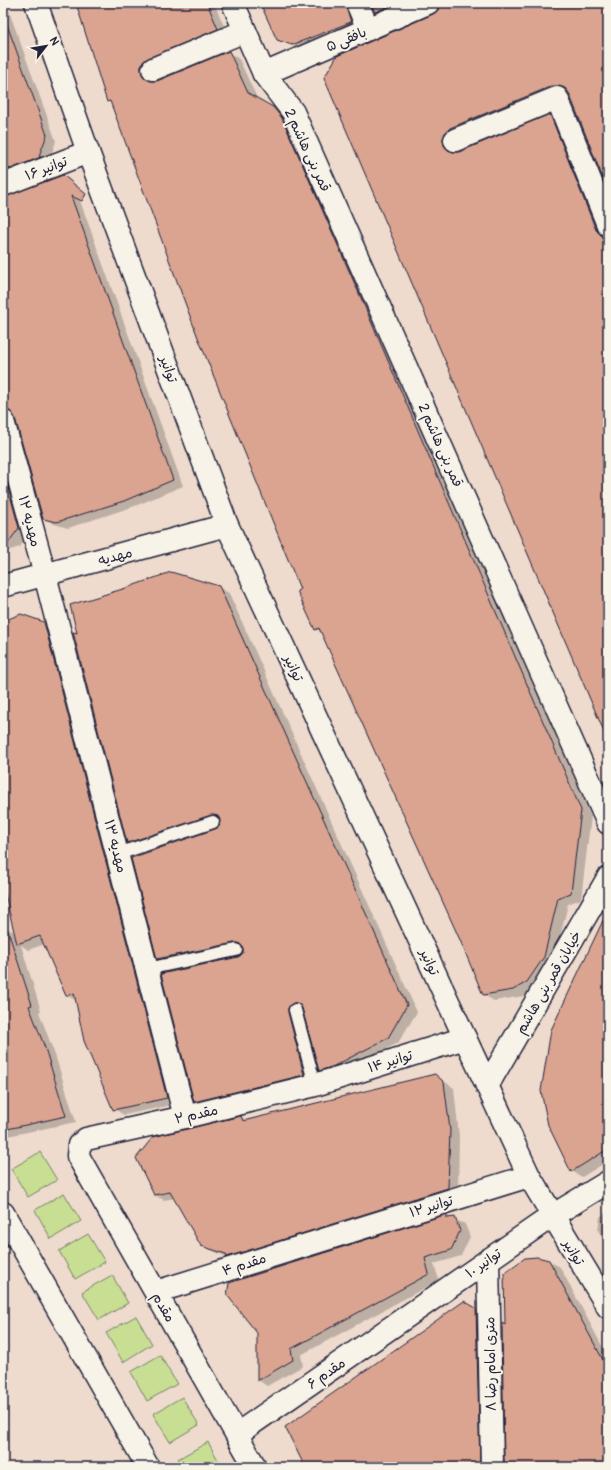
<svg xmlns="http://www.w3.org/2000/svg" width="611" height="1470" viewBox="0 0 611 1470" font-family="Pangolin,'Playpen Sans Arabic',sans-serif">
	<style>
		.green { fill: #c7de93; stroke: #748067 }
		.shadow { fill: #0003; fill-rule: evenodd }
		.building { fill: #daa491; stroke: #22223b }
		.lines { fill: none; stroke-linecap: round; stroke-linejoin: round }
		.service-casing { stroke: #22223b; stroke-width: 15 }
		.minor-casing { stroke: #22223b; stroke-width: 25 }
		.tertiary-casing { stroke: #22223b; stroke-width: 25 }
		.service { stroke: #f7f3e8; stroke-width: 12 }
		.minor { stroke: #f7f3e8; stroke-width: 22 }
		.tertiary { stroke: #f7f3e8; stroke-width: 22 }
		.labels { text-anchor: middle; stroke-width: 4; stroke-linejoin: round; paint-order: stroke }
		.street-label { font-size: 14px; fill: #22223b; stroke: #f7f3e8 }
	</style>
	<rect width="100%" height="100%" fill="#eedbce"/>
	<filter id="ink" filterUnits="userSpaceOnUse"><feTurbulence type="fractalNoise" baseFrequency=".025" numOctaves="2"/><feDisplacementMap in="SourceGraphic" scale="8" xChannelSelector="R" yChannelSelector="G"/><feConvolveMatrix kernelMatrix="1 2 1 2 8 2 1 2 1" color-interpolation-filters="sRGB"/></filter>
	<g filter="url(#ink)">
		<g class="green">
			<polygon points="40,1152 57,1180 28,1197 11,1169"/>
			<polygon points="64,1193 81,1221 51,1239 35,1210"/>
			<polygon points="88,1234 105,1262 75,1279 59,1251"/>
			<polygon points="112,1275 128,1303 99,1320 82,1292"/>
			<polygon points="136,1316 152,1344 123,1362 106,1333"/>
			<polygon points="160,1355 177,1384 147,1401 131,1372"/>
			<polygon points="182,1397 199,1425 170,1442 153,1414"/>
			<polygon points="208,1442 222,1467 183,1467 178,1459"/>
		</g>
		<g class="shadow">
			<polygon points="3,3 6,3 56,141 49,162 3,183"/>
			<polygon points="76,3 214,3 228,35 151,73 152,80 153,82 158,82 229,52 239,59 258,100 284,114 372,305 591,816 581,899 568,904 554,963 537,987 524,996 494,1001 484,995 461,940 322,633 316,629 113,104 108,101"/>
			<polygon points="261,3 357,3 361,28 304,51 278,39"/>
			<polygon points="371,3 420,3 386,18 375,12"/>
			<polygon points="441,3 608,3 608,189 568,91 563,92 453,144 455,153 460,153 550,115 561,122 608,238 608,741 325,78 433,15 439,11"/>
			<polygon points="63,176 74,184 183,486 135,506 68,528 54,524 43,518 14,414 10,414 3,420 3,198"/>
			<polygon points="3,439 29,534 20,547 3,552"/>
			<path d="M218,587l11,6 188,419 -19,31 -54,28 -14,5 -10,-6 -17,-62 -5,6 16,66 -109,27 -10,-6 43,-143 6,-5v-5l-76,16 -10,-5 58,-129 4,-3 1,-7 -83,28 -10,-6 -49,-207zM338,1064l1,1 -13,4v-2z"/>
			<polygon points="3,621 44,623 54,629 177,1104 124,1115 114,1109 77,1001 66,995 45,944 28,950 21,945 41,1011 39,1012 55,1055 76,1122 3,1137 3,929 7,928 15,933 5,888 3,889"/>
			<polygon points="608,920 608,1161 582,1177 572,1171"/>
			<polygon points="435,1075 454,1088 459,1136 458,1194 238,1262 202,1246 175,1198 164,1200 154,1195 241,1117 248,1121"/>
			<polygon points="608,1211 608,1249 598,1230 600,1217"/>
			<polygon points="447,1216 465,1224 470,1237 461,1256 434,1264 439,1280 301,1355 303,1366 267,1386 258,1380 258,1333 229,1283"/>
			<polygon points="549,1261 560,1267 608,1357 608,1467 505,1467 506,1327"/>
			<polygon points="464,1302 486,1315 489,1467 306,1467"/>
		</g>
		<g class="building">
			<polygon points="76,3 207,3 218,29 148,58 143,62 141,67 142,74 146,79 151,81 157,81 229,51 248,93 273,107 282,118 361,298 581,810 571,893 558,898 544,957 527,982 513,990 483,995 460,940 319,628 315,630 297,591 300,589 197,335 110,101 107,102"/>
			<polygon points="260,3 345,3 351,22 292,45 277,40"/>
			<polygon points="371,3 397,3 375,12"/>
			<polygon points="440,3 608,3 608,191 569,93 565,88 559,86 552,86 450,128 445,133 443,139 444,145 448,150 453,152 459,152 550,114 596,230 601,235 608,237 608,741 324,78 337,56 433,14 438,10"/>
			<polygon points="6,22 47,135 39,156 41,157 11,169 3,165 3,23"/>
			<polygon points="63,175 86,194 82,201 71,196 173,480 124,501 57,522 43,519 15,418 11,412 3,409 3,197"/>
			<polygon points="3,469 19,528 3,550"/>
			<polygon points="171,572 219,586 407,1005 388,1038 334,1066 319,1071 302,1008 297,1003 293,1003 288,1008 288,1012 304,1075 194,1102 161,974 238,957 243,953 243,948 239,943 234,943 157,959 131,858 215,829 219,827 220,820 218,816 211,815 127,843 73,632 77,633 70,605 126,588"/>
			<polygon points="21,614 44,622 167,1098 113,1110 84,1041 74,993 66,996 40,936 17,944 3,886 3,621"/>
			<polygon points="608,910 608,1149 571,1172 548,1125 541,1091 551,1030"/>
			<polygon points="8,931 32,1005 29,1006 45,1048 66,1116 3,1130 3,932"/>
			<polygon points="435,1074 444,1082 450,1130 448,1188 227,1257 226,1254 201,1246 170,1192 154,1195 136,1158 153,1137 241,1116 243,1121"/>
			<polygon points="447,1214 447,1218 455,1217 460,1231 451,1250 425,1258 429,1274 291,1349 293,1360 257,1381 257,1333 227,1295 229,1283"/>
			<polygon points="537,1257 549,1260 608,1369 608,1467 504,1467 502,1323 505,1325 504,1273 525,1258"/>
			<polygon points="464,1301 476,1308 480,1467 305,1467 285,1427"/>
		</g>
		<g class="lines">
			<defs>
				<g id="service">
					<polyline points="118,854 213,822"/>
					<polyline points="147,969 236,950"/>
					<polyline points="295,1010 315,1085"/>
				</g>
				<g id="minor">
					<polyline points="233,3 264,74 293,112 608,823"/>
					<polyline points="357,3 368,29"/>
					<polyline points="153,69 245,31"/>
					<polyline points="264,74 428,3"/>
					<polyline points="455,140 557,98 608,225"/>
					<polyline points="3,185 88,152"/>
					<polyline points="3,421 45,575 185,1117"/>
					<polyline points="487,1086 608,878"/>
					<polyline points="3,1213 148,1467"/>
					<polyline points="488,1260 492,1467"/>
					<polyline points="156,1292 529,1176"/>
					<polyline points="237,1434 552,1216 608,1182"/>
					<polyline points="255,1467 78,1156 79,1145 86,1139 185,1117 315,1085 465,1038"/>
				</g>
				<g id="tertiary">
					<polyline points="36,3 88,152 227,525 529,1176 608,1307"/>
					<polyline points="3,586 227,525"/>
				</g>
			</defs>
			<use href="#service" class="service-casing"/>
			<use href="#minor" class="minor-casing"/>
			<use href="#tertiary" class="tertiary-casing"/>
			<use href="#service" class="service"/>
			<use href="#minor" class="minor"/>
			<use href="#tertiary" class="tertiary"/>
		</g>
	</g>
	<g class="labels">
		<g class="street-label">
			<text transform="translate(346 39) rotate(-23)" y="5">بافقی ۵</text>
			<text transform="translate(308 150) rotate(65)" y="5">قمر بنی هاشم 2</text>
			<text transform="translate(46 168) rotate(-21)" y="5">توانیر ۱۶</text>
			<text transform="translate(169 369) rotate(70)" y="5">توانیر</text>
			<text transform="translate(441 445) rotate(66)" y="5">قمر بنی هاشم 2</text>
			<text transform="translate(30 521) rotate(75)" y="5">مهدیه ۱۲</text>
			<text transform="translate(115 556) rotate(-15)" y="5">مهدیه</text>
			<text transform="translate(294 668) rotate(65)" y="5">توانیر</text>
			<text transform="translate(116 846) rotate(75)" y="5">مهدیه ۱۳</text>
			<text transform="translate(430 962) rotate(65)" y="5">توانیر</text>
			<text transform="translate(548 982) rotate(-60)" y="5">خیابان قمر بنی هاشم</text>
			<text transform="translate(390 1061) rotate(-17)" y="5">توانیر ۱۴</text>
			<text transform="translate(196 1114) rotate(-13)" y="5">مقدم ۲</text>
			<text transform="translate(431 1206) rotate(-17)" y="5">توانیر ۱۲</text>
			<text transform="translate(574 1252) rotate(59)" y="5">توانیر</text>
			<text transform="translate(483 1263) rotate(-35)" y="5">توانیر ۱۰</text>
			<text transform="translate(244 1264) rotate(-18)" y="5">مقدم ۴</text>
			<text transform="translate(164 1307) rotate(60)" y="5">مقدم</text>
			<text transform="translate(490 1364) rotate(-91)" y="5">۸ متری امام رضا</text>
			<text transform="translate(326 1373) rotate(-35)" y="5">مقدم ۶</text>
		</g>
	</g>
	<rect width="611" height="1470" fill="none" stroke="#f7f3e8" stroke-width="16"/>
	<rect x="8" y="8" width="595" height="1454" fill="none" stroke="#22223b" stroke-width="1.5" filter="url(#ink)"/>
	<g transform="translate(46 46) rotate(59)" stroke="#f7f3e8" stroke-width="3" paint-order="stroke">
	<path d="M0-3L7 15L0 10L-7 15Z" fill="#22223b"/>
	<text y="-6" font-size="11" font-weight="bold" text-anchor="middle" fill="#22223b">N</text>
	</g>
</svg>
